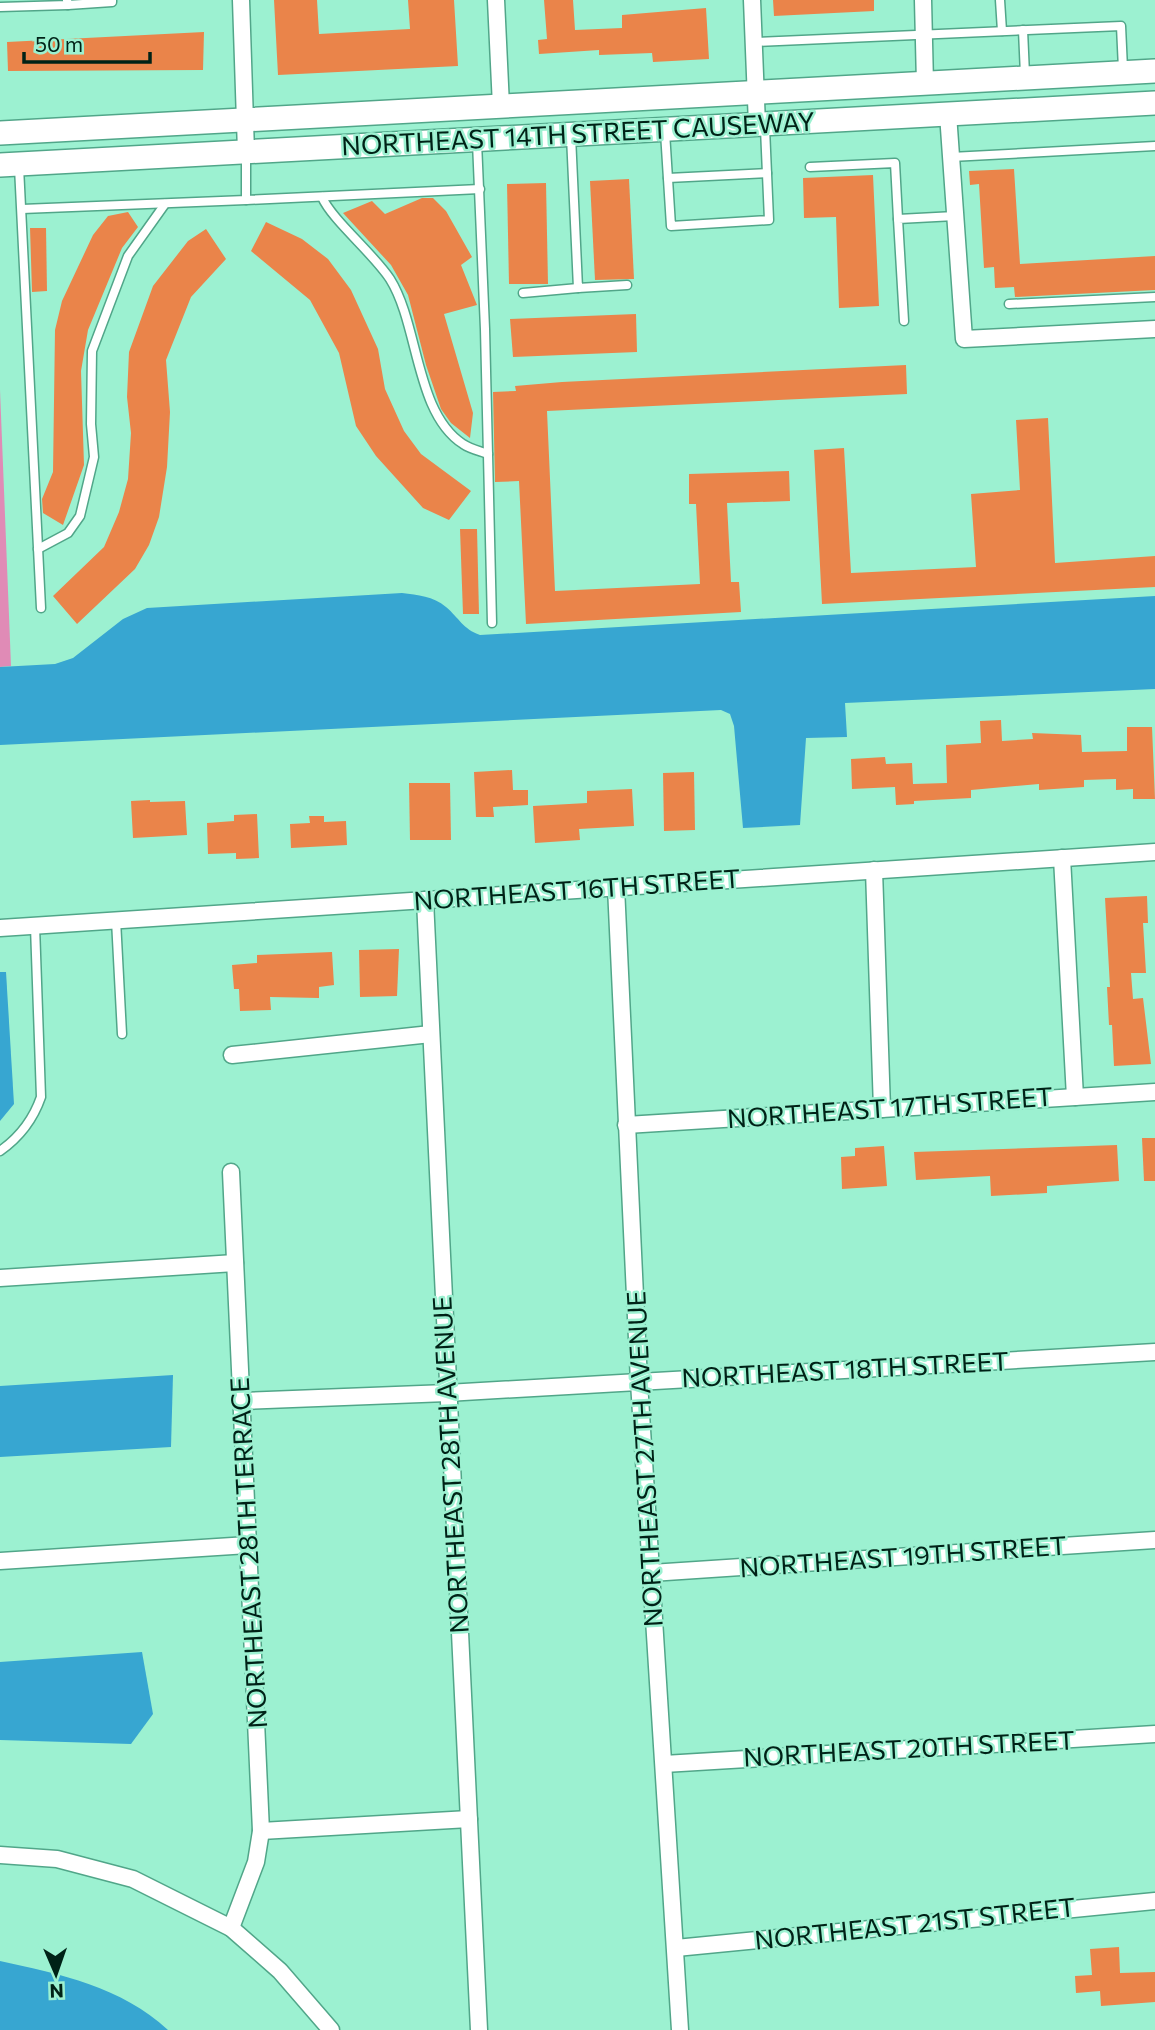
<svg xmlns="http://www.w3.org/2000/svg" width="1155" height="2030" viewBox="0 0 1155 2030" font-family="Commissioner,sans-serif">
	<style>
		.green { fill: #e08bb6 }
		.water { fill: #37a6d1 }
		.building { fill: #ea844a }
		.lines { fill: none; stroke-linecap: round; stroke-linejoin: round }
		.service-casing { stroke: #51a689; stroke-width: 11 }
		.minor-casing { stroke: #51a689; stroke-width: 19 }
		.secondary-casing { stroke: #51a689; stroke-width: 26 }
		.service { stroke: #fff; stroke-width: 8 }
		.minor { stroke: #fff; stroke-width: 16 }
		.secondary { stroke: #fff; stroke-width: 23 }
		.labels { text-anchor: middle; stroke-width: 5; stroke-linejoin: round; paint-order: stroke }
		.street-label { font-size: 26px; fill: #002217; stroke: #9cf1d1 }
	</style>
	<rect width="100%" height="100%" fill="#9cf1d1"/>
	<polygon class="green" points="0,390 11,666 0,667"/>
	<g class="water">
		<path d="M402,593c16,2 31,3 44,14 13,11 17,22 34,28l675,-39v93l-310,14 2,34 -41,1 -6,87 -57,3 -9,-102 -4,-12 -9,-4 -721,35v-78l55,-3 18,-6 50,-39 24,-11z"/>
		<polygon points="0,972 6,972 14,1104 0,1121"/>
		<polygon points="173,1375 171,1447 0,1457 0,1386"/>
		<polygon points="142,1652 153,1714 131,1744 0,1740 0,1662"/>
		<path d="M0,1961c60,13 122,26 168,69h-168z"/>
	</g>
	<g class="building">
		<polygon points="274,0 317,0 319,34 410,29 408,0 454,0 458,66 278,75"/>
		<polygon points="544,0 573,0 575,30 622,28 622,15 706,8 709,59 653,62 652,53 599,55 599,50 539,54 538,40 547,39"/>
		<polygon points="773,0 874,0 874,11 774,16"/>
		<polygon points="204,32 203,70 8,71 7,42"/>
		<polygon points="1014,169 1020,264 1155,256 1155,290 1015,297 1014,287 995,288 994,267 984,268 979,184 970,185 969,171"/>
		<polygon points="873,175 879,306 839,308 836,217 804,218 803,178"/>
		<polygon points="629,179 634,279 595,280 590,181"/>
		<polygon points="546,183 548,284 509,284 507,184"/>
		<polygon points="422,198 433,198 446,211 472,257 461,265 477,305 444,314 473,413 470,438 451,423 441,409 426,365 408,295 391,265 343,213 372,201 385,214"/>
		<polygon points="128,212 138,227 122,248 88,330 81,371 84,465 63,525 43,513 42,499 53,472 55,330 62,301 93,235 108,216"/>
		<polygon points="266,222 302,239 328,259 351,290 378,349 385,389 404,431 421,454 471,491 449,520 423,508 376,456 356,426 339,353 310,300 251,251"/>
		<polygon points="30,228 46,228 47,291 32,292"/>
		<polygon points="206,229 226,259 191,297 166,360 170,412 167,467 159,517 149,545 135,569 77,624 53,596 104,547 119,512 128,479 131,433 127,397 129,352 153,286 188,241"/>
		<polygon points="636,314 637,352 513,357 510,319"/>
		<polygon points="906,365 907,394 547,411 555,591 700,584 696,504 689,504 689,474 789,471 790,501 727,503 731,582 739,582 741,612 526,624 519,481 495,482 493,392 516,391 515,386 562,382"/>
		<polygon points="1048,418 1055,563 1155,556 1155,587 822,604 814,450 844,448 851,573 976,567 971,494 1020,490 1016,420"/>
		<polygon points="460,529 477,529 479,614 463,614"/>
		<polygon points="1001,720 1002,741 1033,739 1032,733 1081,735 1082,752 1127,751 1127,727 1152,727 1155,799 1133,799 1133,789 1116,790 1116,779 1084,780 1084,787 1039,790 1039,784 971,790 971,798 914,801 914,804 896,805 895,787 852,789 851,759 885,757 886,764 912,763 913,784 947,783 946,745 981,743 980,721"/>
		<polygon points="512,770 513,790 528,790 528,805 493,807 494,817 476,817 474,772"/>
		<polygon points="694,772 695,830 664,831 663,773"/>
		<polygon points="409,783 450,783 451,840 410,840"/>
		<polygon points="632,789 634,826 579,829 580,840 535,843 533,806 587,803 587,791"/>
		<polygon points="150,800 150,802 185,801 187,835 133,838 131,801"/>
		<polygon points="257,814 259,858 236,859 236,853 208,854 207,823 234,821 234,815"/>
		<polygon points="309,816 324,816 324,822 346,821 347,845 291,848 290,824 310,823"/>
		<polygon points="1147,896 1148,923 1143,923 1146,973 1131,973 1133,999 1143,998 1151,1064 1114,1066 1112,1025 1109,1025 1107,987 1110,987 1105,898"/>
		<polygon points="399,949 397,996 360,997 359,950"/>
		<polygon points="332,952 334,985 319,987 319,998 270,997 271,1010 240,1011 239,989 234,989 232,965 257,963 257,955"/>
		<polygon points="1142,1138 1155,1138 1155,1181 1144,1181"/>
		<polygon points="1117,1145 1119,1181 1047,1186 1047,1193 991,1196 990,1176 916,1180 914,1152"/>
		<polygon points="884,1146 887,1186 842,1189 841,1157 855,1156 855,1148"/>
		<polygon points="1119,1947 1120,1973 1155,1972 1155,2002 1101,2006 1100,1991 1076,1993 1075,1976 1092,1975 1090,1949"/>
	</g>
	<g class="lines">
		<defs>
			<g id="service">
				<polyline points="1000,0 1002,31"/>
				<polyline points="68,5 112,2 112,0"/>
				<polyline points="0,7 68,5 67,0"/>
				<polyline points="1023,30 1025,75"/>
				<polyline points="754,42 1121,26 1123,69"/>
				<polyline points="665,132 671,226 769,220 765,128"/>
				<polyline points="571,136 578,288 627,285"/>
				<polyline points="477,142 485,329 492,623"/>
				<polyline points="951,157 1155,146"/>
				<polyline points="19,167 41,608"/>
				<polyline points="810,167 895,163 898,219"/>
				<polyline points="668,178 767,173"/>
				<path d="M322,197c10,23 51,56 68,82 29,46 25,134 73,165 7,5 17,7 25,10"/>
				<polyline points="246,200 480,189"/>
				<polyline points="22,209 246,200 246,155"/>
				<polyline points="523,293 578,288"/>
				<polyline points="1009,304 1155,297"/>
				<polyline points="904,321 898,219 955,216"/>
				<polyline points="38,549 68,533 80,516 94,457 91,424 92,351 128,256 165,204"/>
				<polyline points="116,920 122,1034"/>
				<path d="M0,1151c20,-14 33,-31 41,-54l-6,-171"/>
			</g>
			<g id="minor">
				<polyline points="241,0 246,152"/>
				<polyline points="496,0 501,106"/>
				<polyline points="752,0 757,125"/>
				<polyline points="923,0 925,84"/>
				<polyline points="948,114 964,339 1155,329"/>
				<polyline points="1062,858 1075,1097"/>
				<polyline points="874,870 882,1109"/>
				<polyline points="616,887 639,1382 680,2030"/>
				<polyline points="425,900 479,2030"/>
				<polyline points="0,928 1155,852"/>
				<polyline points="232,1055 431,1034"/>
				<polyline points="626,1125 1155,1092"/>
				<polyline points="231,1172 261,1831 256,1862 231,1928"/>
				<polyline points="0,1278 235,1263"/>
				<polyline points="242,1401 447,1393 1155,1352"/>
				<polyline points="0,1561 248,1545"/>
				<polyline points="651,1573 1155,1540"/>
				<polyline points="664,1764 1155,1734"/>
				<polyline points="261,1831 469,1819"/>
				<polyline points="0,1855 57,1859 133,1879 231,1928 280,1971 331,2030"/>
				<polyline points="676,1948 1155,1901"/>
			</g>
			<g id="secondary">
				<polyline points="0,133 1155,71"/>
				<polyline points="0,165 1155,103"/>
			</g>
		</defs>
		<use href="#service" class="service-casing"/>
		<use href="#minor" class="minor-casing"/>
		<use href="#secondary" class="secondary-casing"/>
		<use href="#service" class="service"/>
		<use href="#minor" class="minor"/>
		<use href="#secondary" class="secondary"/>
	</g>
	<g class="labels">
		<g class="street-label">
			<text transform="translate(578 134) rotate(-3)" y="9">NORTHEAST 14TH STREET CAUSEWAY</text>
			<text transform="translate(577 890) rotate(-4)" y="9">NORTHEAST 16TH STREET</text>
			<text transform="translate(890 1108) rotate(-4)" y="9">NORTHEAST 17TH STREET</text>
			<text transform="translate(845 1370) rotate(-3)" y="9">NORTHEAST 18TH STREET</text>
			<text transform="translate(645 1459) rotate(-93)" y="9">NORTHEAST 27TH AVENUE</text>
			<text transform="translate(451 1465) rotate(-93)" y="9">NORTHEAST 28TH AVENUE</text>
			<text transform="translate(249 1553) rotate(-93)" y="9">NORTHEAST 28TH TERRACE</text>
			<text transform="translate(903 1557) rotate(-4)" y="9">NORTHEAST 19TH STREET</text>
			<text transform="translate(909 1749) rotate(-3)" y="9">NORTHEAST 20TH STREET</text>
			<text transform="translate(915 1924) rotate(-6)" y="9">NORTHEAST 21ST STREET</text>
		</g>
	</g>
	<g transform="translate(56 1974) rotate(178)" stroke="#9cf1d1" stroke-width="5" paint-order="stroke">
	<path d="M0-5L12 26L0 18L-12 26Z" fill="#002217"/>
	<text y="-10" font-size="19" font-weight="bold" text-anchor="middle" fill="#002217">N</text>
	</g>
	<path d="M24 52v10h126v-10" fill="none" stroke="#002217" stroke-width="3.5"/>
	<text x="35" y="52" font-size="21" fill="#002217" stroke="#9cf1d1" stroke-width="5" paint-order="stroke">50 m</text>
</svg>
